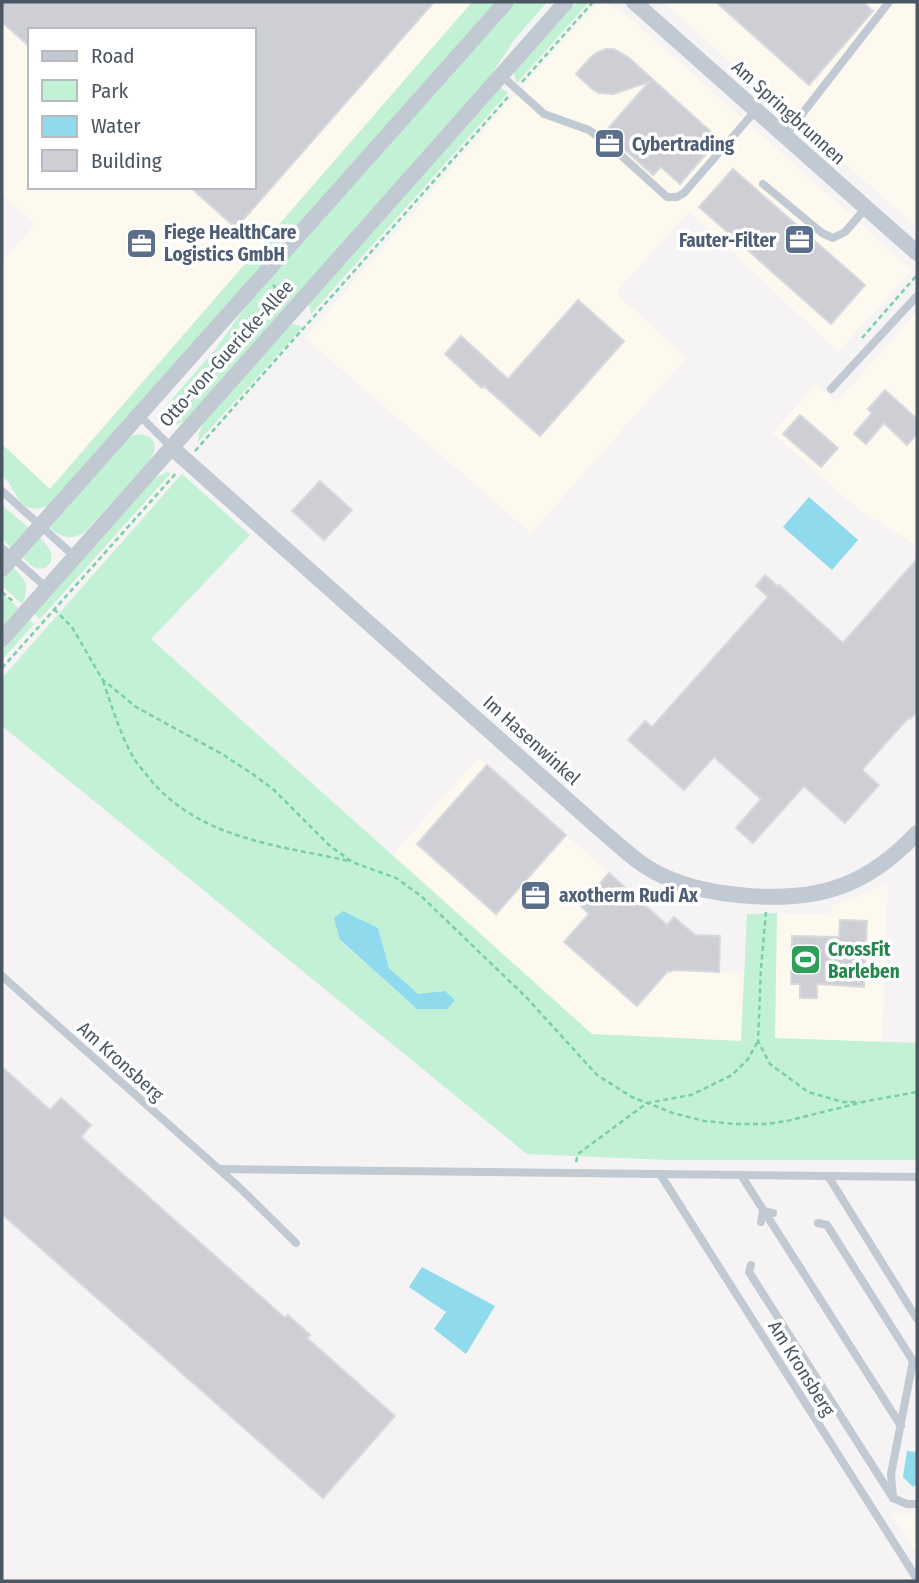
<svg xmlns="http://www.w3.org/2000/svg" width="919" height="1583" viewBox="0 0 919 1583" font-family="'Fira Sans Condensed',sans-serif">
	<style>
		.commercial { fill: #fdf9ef; fill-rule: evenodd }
		.green { fill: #c3f1d5; fill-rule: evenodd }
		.water { fill: #90daee }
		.building { fill: #cdcfd5; stroke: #d7d9de; stroke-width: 2 }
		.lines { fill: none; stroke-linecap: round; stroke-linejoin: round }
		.path { stroke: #7ad0a6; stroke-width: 2.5; stroke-dasharray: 5 3.5; stroke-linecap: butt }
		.lane { stroke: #c1cad2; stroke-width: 8 }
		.street { stroke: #c1cad2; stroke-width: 16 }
		.labels { text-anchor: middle; stroke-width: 7; stroke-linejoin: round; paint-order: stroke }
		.street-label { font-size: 19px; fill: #4a5661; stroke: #fff }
		.service-label { font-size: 19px; font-weight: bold; fill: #4e5e75; stroke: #fff; text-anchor: start }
		.leisure-label { font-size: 19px; font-weight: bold; fill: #27864d; stroke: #fff; text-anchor: start }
	</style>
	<rect width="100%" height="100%" fill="#f5f3f3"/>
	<g class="commercial">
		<path d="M2,2h470l-423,487 -47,-44v-183l33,-38 -33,-29zM30,30h224v157h-224z"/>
		<polygon points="663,2 917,2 917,228 859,176"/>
		<polygon points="601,3 607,4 617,9 630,18 912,270 838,352 689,211 616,293 686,358 531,533 305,338 513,97 516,97 524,88 524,85 591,10"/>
		<polygon points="917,311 917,546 859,510 772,433 816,384 837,402"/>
		<polygon points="479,757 666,924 674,917 695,935 720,936 719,971 744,973 741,1041 592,1034 393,854"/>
		<polygon points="888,884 882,1042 775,1039 777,913 830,915 832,906"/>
		<polygon points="891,1513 917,1513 917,1554"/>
	</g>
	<g class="green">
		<path d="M472,2h25l-449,504c-32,11 -29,-16 -46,-31v-31l48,45z"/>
		<polygon points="514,2 547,2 514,40 490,77 185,421 173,426 166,425 163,418 165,407 214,351 252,298"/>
		<polygon points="577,2 589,2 517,83 513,72"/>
		<polygon points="500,87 508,93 311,314 309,305 311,299"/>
		<polygon points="293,324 303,327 198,442 199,433 206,418 287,326"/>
		<path d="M139,434c17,2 19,13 11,26l-64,71c-13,10 -25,7 -37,-4l80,-90z"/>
		<polygon points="167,472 171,473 40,619 34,614 153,479"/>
		<path d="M182,474l68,61 -99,104 441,395 149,7 6,-127 30,-1 -2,125 142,5v117h-249l-141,-6 -525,-428v-48zM378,928l11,40 29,27 27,-4 -28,18 -77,-68z"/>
		<polygon points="2,505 29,528 11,548 2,539"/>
		<path d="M40,538c5,5 9,9 11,15 3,13 -9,20 -19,13 -3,-2 -6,-6 -9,-8z"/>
		<path d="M13,568c13,11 17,19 9,36l-20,-18v-6z"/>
		<polygon points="2,593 19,609 2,627"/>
		<polygon points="29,619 34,624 2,660 2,649"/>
	</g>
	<g class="water">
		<polygon points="809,497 858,540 832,570 783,527"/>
		<polygon points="343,911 378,928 389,968 418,994 445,991 455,1000 447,1009 417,1009 340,940 334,918"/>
		<polygon points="422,1267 495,1306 466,1354 434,1329 446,1312 409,1287"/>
		<polygon points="907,1451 917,1452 917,1484 913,1487 903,1477"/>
	</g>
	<g class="building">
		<polygon points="2,2 434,2 236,228 190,187 254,187 254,30 30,30 30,47 2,22"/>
		<polygon points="716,2 863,2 873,11 809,85"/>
		<polygon points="606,49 614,49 628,57 719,139 680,184 661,167 653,175 605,132 649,82 613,94 599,93 592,89 576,74 591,57 598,52"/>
		<polygon points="733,169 865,285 831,324 699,207"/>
		<polygon points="578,300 624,341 540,436 484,386 482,388 445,354 461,336 508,379"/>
		<polygon points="885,390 917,419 917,434 907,445 884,423 866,444 854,434 872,413 868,409"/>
		<polygon points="800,415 838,448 821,467 783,434"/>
		<polygon points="320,481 352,510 324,540 292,511"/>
		<polygon points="917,559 917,712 910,719 908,718 862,770 879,785 845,823 804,786 753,843 736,828 761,799 714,757 684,790 628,740 645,721 652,727 768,597 756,586 765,575 778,587 779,585 843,643"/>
		<polygon points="487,765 566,835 496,914 417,844"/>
		<polygon points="609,873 667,925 674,917 695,935 720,936 719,972 673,970 670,972 668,971 637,1006 564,942 589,914 581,906"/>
		<polygon points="840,920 867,921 864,987 817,984 817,998 800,998 800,984 791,984 792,936 839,937"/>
		<polygon points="2,1067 50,1110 61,1098 91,1125 81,1137 285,1318 288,1315 310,1335 307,1338 395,1416 323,1498 2,1214"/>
	</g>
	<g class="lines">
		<g class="path">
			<polyline points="522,82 593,2"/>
			<polyline points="273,285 286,298"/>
			<polyline points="862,338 917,275"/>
			<polyline points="195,451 508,97"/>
			<polyline points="2,592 14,602"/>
			<polyline points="54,609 72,627 102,679 136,707 222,754 254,775 273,789 329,845 352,862 396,878 421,896 526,997 597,1075 632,1097 673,1113 704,1121 736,1124 766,1124 787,1121 867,1101 917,1092"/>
			<polyline points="2,668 177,472"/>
			<path d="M103,681c9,26 17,52 30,76 4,7 11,14 16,21 50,61 128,67 200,83"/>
			<polyline points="766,912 761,968 758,1041 770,1064 808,1092 843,1102 860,1102"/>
			<polyline points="576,1162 578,1154 647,1103 691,1095 732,1075 748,1059 758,1041"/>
		</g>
		<g class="lane">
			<polyline points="501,75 544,114 589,130 613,148 667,197 677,197 684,193 756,110"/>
			<polyline points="785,136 889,2"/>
			<polyline points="763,184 822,233 833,238 845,232 866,208"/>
			<polyline points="831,389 917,296"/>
			<polyline points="139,415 171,447"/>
			<polyline points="2,491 74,556"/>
			<polyline points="2,548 47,588"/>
			<polyline points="2,976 240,1188 296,1243"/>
			<polyline points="219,1169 917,1177"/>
			<polyline points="660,1174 917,1579"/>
			<polyline points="741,1175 901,1426"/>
			<polyline points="828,1176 917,1319"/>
			<polyline points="761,1222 763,1211 773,1213"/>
			<polyline points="818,1223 827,1225 913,1361 891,1474 893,1498"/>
			<polyline points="751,1265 749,1272 893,1498 907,1504 917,1504"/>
		</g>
		<g class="street">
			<polyline points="634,2 917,253"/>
			<path d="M171,447l430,383c19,16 37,34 60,45 47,23 133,30 183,10 29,-11 52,-30 73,-52"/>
			<polyline points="2,569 506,2"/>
			<polyline points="2,639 566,2"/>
		</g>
	</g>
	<defs>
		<symbol id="office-square" viewBox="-11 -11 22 22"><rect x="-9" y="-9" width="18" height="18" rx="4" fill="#5c6f8a" stroke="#fff"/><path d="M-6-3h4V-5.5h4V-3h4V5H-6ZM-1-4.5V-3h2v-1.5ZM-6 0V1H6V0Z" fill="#fff"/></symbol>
		<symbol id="stadium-square" viewBox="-11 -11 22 22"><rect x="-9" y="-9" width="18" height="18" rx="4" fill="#2e9e5b" stroke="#fff"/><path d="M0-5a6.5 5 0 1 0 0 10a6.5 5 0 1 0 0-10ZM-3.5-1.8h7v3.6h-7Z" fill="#fff"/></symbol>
	</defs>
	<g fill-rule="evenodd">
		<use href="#office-square" x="592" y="126" width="35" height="35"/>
		<use href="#office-square" x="782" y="222" width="35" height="35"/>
		<use href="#office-square" x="124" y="226" width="35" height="35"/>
		<use href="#office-square" x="518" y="878" width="35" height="35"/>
		<use href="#stadium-square" x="788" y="942" width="35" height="35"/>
	</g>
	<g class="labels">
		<g class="street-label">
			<text transform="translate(789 112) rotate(42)" y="7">Am Springbrunnen</text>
			<text transform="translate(226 353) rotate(-48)" y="7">Otto-von-Guericke-Allee</text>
			<text transform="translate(532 740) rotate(42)" y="7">Im Hasenwinkel</text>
			<text transform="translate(121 1061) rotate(42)" y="7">Am Kronsberg</text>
			<text transform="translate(802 1368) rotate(58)" y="7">Am Kronsberg</text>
		</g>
		<g class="service-label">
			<text x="632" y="151">Cybertrading</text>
			<text x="164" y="239">Fiege HealthCare<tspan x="164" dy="22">Logistics GmbH</tspan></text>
			<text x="776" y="247" text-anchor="end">Fauter-Filter</text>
			<text x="559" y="902">axotherm Rudi Ax</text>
		</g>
		<g class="leisure-label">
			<text x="828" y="956">CrossFit<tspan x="828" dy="22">Barleben</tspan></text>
		</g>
	</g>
	<rect width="919" height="1583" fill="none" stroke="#4a5661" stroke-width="7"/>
	<rect x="28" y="28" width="228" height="161" fill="#ffffff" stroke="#b7bbc0" stroke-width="2"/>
	<rect x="42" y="51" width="35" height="10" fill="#c1cad2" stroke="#b7bbc0" stroke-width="2"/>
	<text x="91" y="63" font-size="21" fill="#4a5661">Road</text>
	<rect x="42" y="80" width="35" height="21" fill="#c3f1d5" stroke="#b7bbc0" stroke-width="2"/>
	<text x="91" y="98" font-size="21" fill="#4a5661">Park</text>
	<rect x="42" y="116" width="35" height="21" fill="#90daee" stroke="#b7bbc0" stroke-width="2"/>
	<text x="91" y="133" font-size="21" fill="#4a5661">Water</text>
	<rect x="42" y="150" width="35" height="21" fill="#cdcfd5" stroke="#b7bbc0" stroke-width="2"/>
	<text x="91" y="168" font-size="21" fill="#4a5661">Building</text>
</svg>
